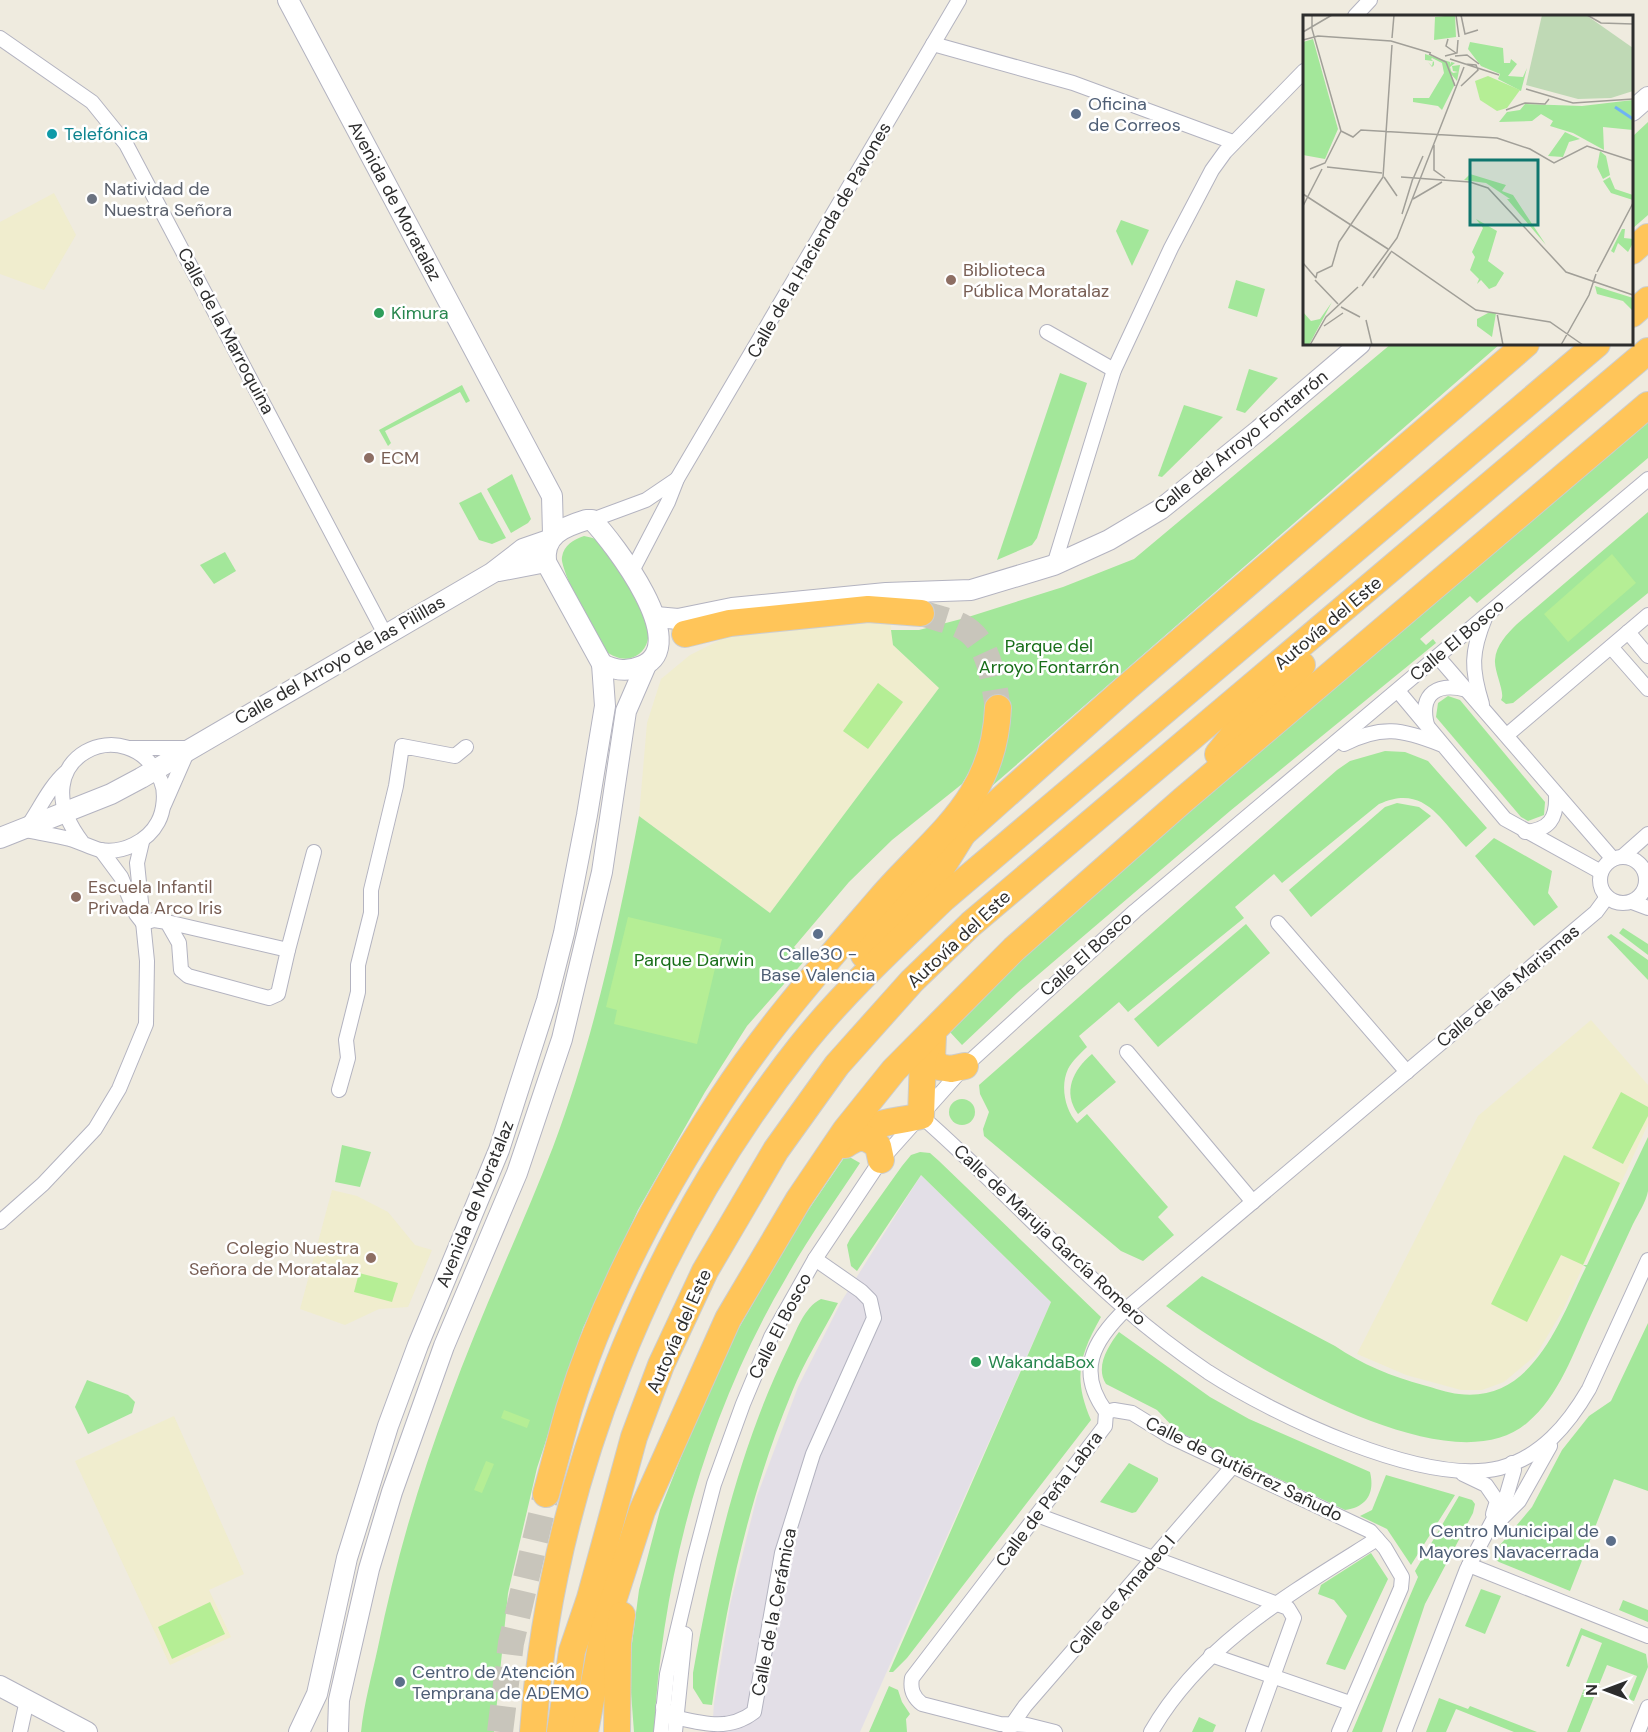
<svg xmlns="http://www.w3.org/2000/svg" width="1648" height="1732" viewBox="0 0 1648 1732" font-family="'DM Sans',sans-serif">
	<style>
		.industrial { fill: #e3dfe7 }
		.education { fill: #f0edce }
		.green { fill: #a3e79a }
		.pitch { fill: #b5ee95 }
		.lines { fill: none; stroke-linecap: round; stroke-linejoin: round }
		.highway-tunnel { stroke: #c8c5bb; stroke-width: 26; stroke-dasharray: 26 13; stroke-linecap: butt }
		.street-casing { stroke: #b3b3c0; stroke-width: 16 }
		.secondary-casing { stroke: #b3b3c0; stroke-width: 22 }
		.highway-casing { stroke: #cdcdcd; stroke-width: 28 }
		.street { stroke: #fff; stroke-width: 14 }
		.secondary { stroke: #fff; stroke-width: 20 }
		.highway { stroke: #ffc559; stroke-width: 26 }
		.service-dot { fill: #5c6f8a; stroke: #fff; stroke-width: 2 }
		.culture-dot { fill: #0f9aa8; stroke: #fff; stroke-width: 2 }
		.worship-dot { fill: #6b7280; stroke: #fff; stroke-width: 2 }
		.education-dot { fill: #8d6e63; stroke: #fff; stroke-width: 2 }
		.leisure-dot { fill: #2e9e5b; stroke: #fff; stroke-width: 2 }
		.labels { text-anchor: middle; stroke-width: 5; stroke-linejoin: round; paint-order: stroke }
		.service-label { font-size: 18px; fill: #4e5e75; stroke: #fff; text-anchor: start }
		.culture-label { font-size: 18px; fill: #0d838f; stroke: #fff; text-anchor: start }
		.worship-label { font-size: 18px; fill: #5b616d; stroke: #fff; text-anchor: start }
		.street-label { font-size: 18px; fill: #2d2d2d; stroke: #fff }
		.education-label { font-size: 18px; fill: #785e54; stroke: #fff; text-anchor: start }
		.leisure-label { font-size: 18px; fill: #27864d; stroke: #fff; text-anchor: start }
		.park-label { font-size: 18px; fill: #186e19; stroke: #fff }
		.inset-river { fill: none; stroke: #6fb3f4; stroke-width: 3 }
		.inset-road { fill: none; stroke: #a19f98; stroke-width: 1.5 }
		.view { fill: #0f766e; fill-opacity: 0.15; stroke: #0f766e; stroke-width: 3 }
		.inset-edge { fill: none; stroke: #2d2d2d; stroke-width: 3 }
	</style>
	<rect width="100%" height="100%" fill="#efebdf"/>
	<polygon class="industrial" points="921,1175 1051,1302 860,1732 712,1732 714,1703 730,1605 757,1496 798,1387 841,1302"/>
	<g class="education">
		<polygon points="54,193 76,235 44,290 0,274 0,222"/>
		<polygon points="890,621 893,645 939,688 770,913 639,816 647,723 661,679 690,655 726,637"/>
		<polygon points="1591,1020 1648,1085 1648,1124 1563,1310 1536,1355 1504,1382 1482,1390 1461,1390 1406,1375 1357,1354 1478,1116"/>
		<polygon points="332,1190 357,1196 388,1212 415,1245 432,1250 408,1307 379,1309 345,1325 300,1309"/>
		<polygon points="174,1416 244,1574 209,1590 231,1637 170,1665 75,1461"/>
	</g>
	<g class="green">
		<polygon points="1648,122 1648,215 1632,229 1632,137"/>
		<polygon points="1121,220 1149,230 1132,266 1116,231"/>
		<polygon points="1236,280 1265,289 1257,317 1228,308"/>
		<path d="M1391,344h109l-508,442 17,-55 2,-26 -24,3 -7,45 -18,31 -70,56 -43,42 -55,65 12,12 -59,67 -42,66 -67,118 -55,118 -46,140 -29,125 -14,139h-133c3,-29 11,-57 17,-85 17,-84 41,-166 71,-246 31,-86 71,-169 104,-254 40,-106 65,-220 86,-331l131,97 169,-225 -46,-43 -2,-15h28l46,-12 98,-31 71,-28z"/>
		<polygon points="1249,369 1278,378 1245,413 1236,410"/>
		<polygon points="1060,373 1087,383 1037,538 1032,545 997,560"/>
		<polygon points="462,385 470,401 466,403 460,392 385,431 391,443 388,446 379,430"/>
		<polygon points="1184,405 1223,417 1162,477 1158,476"/>
		<polygon points="1648,420 1648,458 1477,603 1470,596 1420,639 1426,645 1433,639 1436,643 1230,811 1018,992 962,1045 949,1031 1015,965 1186,814"/>
		<polygon points="512,474 531,519 528,523 511,533 487,489"/>
		<polygon points="481,492 506,538 492,544 479,540 459,503"/>
		<path d="M1648,512v81l-135,110 -7,1 -5,-4c5,-6 -7,-28 -6,-40 1,-15 12,-26 22,-36z"/>
		<path d="M584,536c9,2 18,4 24,12 8,11 38,64 40,77 2,10 0,22 -9,29 -10,8 -24,5 -33,-3 -9,-8 -47,-83 -44,-94 2,-12 11,-17 22,-21z"/>
		<polygon points="225,552 236,571 214,584 200,565"/>
		<polygon points="1448,696 1460,700 1545,802 1544,815 1528,821 1521,817 1436,717 1438,703"/>
		<path d="M1385,751l20,1 23,9 59,67 -21,19c-27,-30 -43,-63 -87,-43l-97,79 -8,-9 -39,33 9,11 -116,94 -9,-10 -40,34 8,11c-6,6 -15,14 -19,22 -8,17 -3,41 9,54l10,-9 81,93 -10,10 16,18 -31,26 -22,-10 -137,-115 -1,-7 6,-17 -9,-18 -1,-9 358,-315 13,-9z"/>
		<polygon points="1397,803 1419,807 1431,816 1311,917 1289,890 1385,807"/>
		<polygon points="1494,838 1552,871 1548,893 1558,907 1534,926 1475,856"/>
		<polygon points="1246,924 1270,953 1158,1047 1134,1019"/>
		<polygon points="1623,928 1648,944 1648,955 1619,933"/>
		<polygon points="1611,934 1648,960 1648,980 1607,937"/>
		<path d="M1092,1054l24,28 -38,32c-16,-22 -5,-44 14,-60z"/>
		<circle cx="962" cy="1112" r="13"/>
		<path d="M1648,1137c0,17 0,38 0,54 -2,11 -10,23 -15,33 -14,30 -28,61 -42,91 -18,38 -31,80 -64,108 -81,69 -292,-67 -361,-117l36,-30 133,70c26,18 58,31 88,39 12,3 24,8 36,9 74,9 101,-74 127,-127l-3,-2h4z"/>
		<polygon points="342,1145 371,1152 360,1187 335,1182"/>
		<path d="M920,1152l10,1 9,8 162,156c-22,39 -28,61 -10,103l-184,238 -14,14h-4l162,-370 -130,-127 -64,96 -6,-5 -4,-21 3,-6 52,-73 9,-11z"/>
		<path d="M846,1155l14,8c-25,38 -52,75 -74,115 -80,136 -124,297 -132,454h-20l-5,-66 10,-76 21,-80 47,-118 29,-59 60,-105z"/>
		<path d="M821,1299l17,4c-15,29 -34,59 -46,89 -42,101 -65,205 -80,313l-9,-1 -10,-16v-15c20,-112 45,-222 95,-325 8,-16 16,-41 33,-49z"/>
		<polygon points="1648,1323 1648,1491 1614,1479 1570,1591 1499,1562 1493,1558 1495,1551 1532,1507 1562,1450 1589,1416 1611,1401"/>
		<path d="M1119,1332l91,65 39,22 121,53c5,21 -3,35 -25,38l-168,-79 -20,-21 -51,-26c-11,-17 2,-38 13,-52z"/>
		<polygon points="87,1380 128,1395 135,1402 132,1413 88,1434 75,1407"/>
		<polygon points="1129,1463 1158,1478 1158,1481 1136,1512 1132,1513 1100,1502"/>
		<polygon points="1386,1475 1455,1495 1411,1565 1387,1529 1360,1516 1372,1510"/>
		<polygon points="1459,1496 1472,1500 1475,1504 1473,1513 1425,1604 1382,1732 1352,1732 1418,1577 1415,1571"/>
		<polygon points="1371,1553 1388,1579 1345,1670 1326,1664 1347,1616 1334,1600 1318,1594 1321,1585"/>
		<polygon points="1481,1589 1501,1596 1485,1634 1465,1626"/>
		<polygon points="1623,1600 1648,1610 1648,1622 1619,1610"/>
		<polygon points="1581,1628 1646,1654 1648,1667 1634,1701 1628,1699 1637,1676 1607,1665 1580,1732 1567,1732 1602,1643 1582,1635 1569,1667 1566,1666"/>
		<polygon points="889,1686 898,1690 902,1702 910,1714 906,1719 907,1732 869,1732"/>
		<polygon points="1439,1698 1468,1709 1470,1706 1537,1732 1514,1732 1456,1709 1446,1732 1426,1732"/>
		<polygon points="1199,1717 1216,1725 1213,1732 1192,1732"/>
	</g>
	<g class="pitch">
		<polygon points="1612,554 1636,583 1568,642 1544,614"/>
		<polygon points="878,683 903,702 868,749 843,731"/>
		<polygon points="628,917 722,939 697,1044 614,1024 617,1010 606,1007"/>
		<polygon points="1621,1092 1648,1107 1648,1116 1623,1164 1592,1148"/>
		<polygon points="1564,1155 1620,1183 1583,1265 1561,1255 1527,1322 1491,1304"/>
		<polygon points="359,1273 398,1283 392,1302 354,1292"/>
		<polygon points="504,1410 530,1420 527,1428 501,1418"/>
		<polygon points="486,1461 494,1464 482,1493 474,1490"/>
		<polygon points="210,1602 225,1634 172,1659 158,1627"/>
	</g>
	<g class="lines">
		<g class="highway-tunnel">
			<path d="M921,613c12,4 27,7 40,13 29,14 32,54 37,82"/>
			<polyline points="500,1732 511,1643 546,1494"/>
		</g>
		<defs>
			<g id="street">
				<polyline points="1355,16 1370,0"/>
				<polyline points="0,38 92,102 126,144 385,634"/>
				<polyline points="933,44 1073,83 1233,142"/>
				<polyline points="1047,332 1114,370"/>
				<polyline points="592,520 646,500 677,479"/>
				<polyline points="1054,565 1114,370 1171,248 1212,170 1225,152 1304,71"/>
				<polyline points="631,573 668,502 677,479 959,0"/>
				<polyline points="1628,632 1648,656"/>
				<polyline points="1611,647 1648,689"/>
				<polyline points="1438,657 1613,859"/>
				<polyline points="1398,691 1505,819 1601,872"/>
				<path d="M1482,704c-11,-35 -11,-52 3,-86"/>
				<path d="M1427,725c-8,-32 11,-43 40,-35"/>
				<polyline points="1507,735 1648,615"/>
				<path d="M1344,744c37,-19 58,-15 96,0"/>
				<polyline points="130,748 189,748 164,805"/>
				<path d="M66,772c-18,16 -27,39 -41,58 15,3 30,5 45,9 10,3 20,8 30,11 23,4 48,-9 58,-28 6,-11 8,-30 3,-41 -31,-74 -144,-24 -79,61"/>
				<path d="M1525,832c24,-2 32,-13 31,-37"/>
				<polyline points="101,850 121,877 136,914 143,923"/>
				<circle cx="1623" cy="880" r="23"/>
				<polyline points="1622,857 1648,834"/>
				<polyline points="1632,902 1648,908"/>
				<polyline points="143,923 154,920 167,922 288,950 278,994 269,998 188,976 181,970 179,943 167,922"/>
				<polyline points="1278,923 1407,1072"/>
				<polyline points="288,950 314,852"/>
				<polyline points="1127,1052 1253,1202"/>
				<polyline points="339,1090 348,1058 346,1040 358,992 358,965 371,913 371,890 396,786 402,746 455,756 466,747"/>
				<path d="M921,1116c71,62 134,132 205,193 25,22 54,44 82,63 65,42 215,115 292,96 41,-11 68,-43 89,-79l59,-129"/>
				<polyline points="0,1222 43,1184 95,1129 119,1089 146,1024 147,961 137,863 142,842"/>
				<polyline points="1106,1412 1114,1410 1132,1413 1171,1437 1370,1531 1385,1548 1402,1577 1401,1588 1339,1732"/>
				<polyline points="1463,1474 1486,1485 1497,1501 1493,1514"/>
				<polyline points="1037,1515 1288,1608 1294,1618 1253,1732"/>
				<polyline points="1497,1523 1519,1501 1550,1446"/>
				<polyline points="1469,1565 1648,1636"/>
				<polyline points="1211,1655 1350,1703"/>
				<path d="M663,1707l7,9c31,7 58,16 84,-4l28,-159 31,-99 61,-136 -4,-18 -9,-9 -46,-32"/>
				<polyline points="1009,1729 1025,1706 1233,1466"/>
				<polyline points="20,1732 27,1700"/>
				<polyline points="661,1732 667,1674 694,1560 714,1484 743,1404 771,1337 815,1259 881,1160 965,1066 1135,911 1648,479"/>
				<polyline points="675,1732 685,1634"/>
				<path d="M1055,1732l-28,-7 -27,-1 -78,-20c-9,-7 -12,-15 -10,-26l193,-252 1,-14c-30,-41 -13,-71 20,-103l470,-397 11,-15"/>
				<path d="M1151,1732c51,-89 142,-140 226,-193"/>
				<polyline points="1404,1732 1467,1569 1507,1494 1514,1470 1512,1463"/>
				<polyline points="1638,1732 1648,1707"/>
			</g>
			<g id="secondary">
				<polyline points="288,0 552,496 553,534"/>
				<polyline points="1632,111 1648,97"/>
				<path d="M586,520h6c21,22 101,125 50,146 -14,6 -26,5 -40,-2l-56,-102c-3,-27 17,-35 40,-42z"/>
				<polyline points="499,571 546,562"/>
				<polyline points="656,617 678,619 732,608 886,593 971,590 1054,565 1109,540 1161,509 1259,430 1360,344"/>
				<polyline points="0,838 111,794 141,778 492,573 523,549 549,540"/>
				<polyline points="0,1686 87,1732"/>
				<polyline points="299,1732 317,1694 347,1558 388,1426 418,1345 499,1150 547,1000 564,933 587,815 605,706 602,664"/>
				<polyline points="338,1732 339,1700 369,1569 392,1492 444,1346 517,1173 562,1039 602,872 626,711 646,665"/>
			</g>
			<g id="highway">
				<polyline points="1632,251 1648,237"/>
				<polyline points="1632,314 1648,300"/>
				<polyline points="685,634 730,623 868,609 921,613"/>
				<polyline points="1218,754 1234,734 1302,665"/>
				<polyline points="950,845 1126,688 1526,344"/>
				<polyline points="864,955 942,867 962,835"/>
				<polyline points="933,1036 932,1058 939,1067 951,1069 965,1066"/>
				<path d="M845,1144c20,-23 48,-21 76,-28l2,-59 9,-22"/>
				<path d="M845,1145c13,-9 20,-10 33,1l3,14"/>
				<path d="M546,1494c8,-29 15,-57 23,-85 34,-111 90,-215 153,-311 46,-71 103,-135 158,-199 55,-64 114,-98 118,-191"/>
				<path d="M533,1732c18,-247 115,-492 268,-686 42,-53 94,-101 143,-148l653,-554"/>
				<polyline points="560,1732 572,1651 590,1598 634,1437 661,1365 705,1271 776,1150 837,1065 912,981 971,924 1648,351"/>
				<polyline points="585,1732 604,1629 642,1511 728,1319 799,1199 845,1131 894,1070 1014,949 1183,800 1648,405"/>
				<polyline points="617,1732 618,1642 622,1615"/>
			</g>
		</defs>
		<use href="#street" class="street-casing"/>
		<use href="#secondary" class="secondary-casing"/>
		<use href="#highway" class="highway-casing"/>
		<use href="#street" class="street"/>
		<use href="#secondary" class="secondary"/>
		<use href="#highway" class="highway"/>
	</g>
	<g class="service-dot">
		<circle cx="1076" cy="114" r="6"/>
		<circle cx="818" cy="934" r="6"/>
		<circle cx="1611" cy="1541" r="6"/>
		<circle cx="400" cy="1682" r="6"/>
	</g>
	<circle class="culture-dot" cx="52" cy="134" r="6"/>
	<circle class="worship-dot" cx="92" cy="199" r="6"/>
	<g class="education-dot">
		<circle cx="951" cy="280" r="6"/>
		<circle cx="369" cy="458" r="6"/>
		<circle cx="76" cy="897" r="6"/>
		<circle cx="371" cy="1258" r="6"/>
	</g>
	<g class="leisure-dot">
		<circle cx="379" cy="313" r="6"/>
		<circle cx="976" cy="1362" r="6"/>
	</g>
	<g class="labels">
		<g class="service-label">
			<text x="1088" y="110">Oficina<tspan x="1088" dy="21">de Correos</tspan></text>
			<text x="818" y="960" text-anchor="middle">Calle30 -<tspan x="818" dy="21">Base Valencia</tspan></text>
			<text x="1599" y="1537" text-anchor="end">Centro Municipal de<tspan x="1599" dy="21">Mayores Navacerrada</tspan></text>
			<text x="412" y="1678">Centro de Atención<tspan x="412" dy="21">Temprana de ADEMO</tspan></text>
		</g>
		<g class="culture-label">
			<text x="64" y="140">Telefónica</text>
		</g>
		<g class="worship-label">
			<text x="104" y="195">Natividad de<tspan x="104" dy="21">Nuestra Señora</tspan></text>
		</g>
		<g class="street-label">
			<text transform="translate(395 201) rotate(62)" y="6">Avenida de Moratalaz</text>
			<text transform="translate(819 240) rotate(-60)" y="6">Calle de la Hacienda de Pavones</text>
			<text transform="translate(226 331) rotate(62)" y="6">Calle de la Marroquina</text>
			<text transform="translate(1241 442) rotate(-39)" y="6">Calle del Arroyo Fontarrón</text>
			<text transform="translate(1328 623) rotate(-40)" y="6">Autovía del Este</text>
			<text transform="translate(1457 640) rotate(-40)" y="6">Calle El Bosco</text>
			<text transform="translate(340 660) rotate(-30)" y="6">Calle del Arroyo de las Pilillas</text>
			<text transform="translate(959 939) rotate(-43)" y="6">Autovía del Este</text>
			<text transform="translate(1086 954) rotate(-42)" y="6">Calle El Bosco</text>
			<text transform="translate(1508 986) rotate(-40)" y="6">Calle de las Marismas</text>
			<text transform="translate(475 1204) rotate(-68)" y="6">Avenida de Moratalaz</text>
			<text transform="translate(1050 1235) rotate(43)" y="6">Calle de Maruja García Romero</text>
			<text transform="translate(780 1326) rotate(-63)" y="6">Calle El Bosco</text>
			<text transform="translate(679 1331) rotate(-66)" y="6">Autovía del Este</text>
			<text transform="translate(1244 1469) rotate(26)" y="6">Calle de Gutiérrez Sañudo</text>
			<text transform="translate(1049 1499) rotate(-53)" y="6">Calle de Peña Labra</text>
			<text transform="translate(1122 1595) rotate(-49)" y="6">Calle de Amadeo I</text>
			<text transform="translate(774 1612) rotate(-79)" y="6">Calle de la Cerámica</text>
		</g>
		<g class="education-label">
			<text x="963" y="276">Biblioteca<tspan x="963" dy="21">Pública Moratalaz</tspan></text>
			<text x="381" y="464">ECM</text>
			<text x="88" y="893">Escuela Infantil<tspan x="88" dy="21">Privada Arco Iris</tspan></text>
			<text x="359" y="1254" text-anchor="end">Colegio Nuestra<tspan x="359" dy="21">Señora de Moratalaz</tspan></text>
		</g>
		<g class="leisure-label">
			<text x="391" y="319">Kimura</text>
			<text x="988" y="1368">WakandaBox</text>
		</g>
		<g class="park-label">
			<text x="1049" y="652">Parque del<tspan x="1049" dy="21">Arroyo Fontarrón</tspan></text>
			<text x="694" y="966">Parque Darwin</text>
		</g>
	</g>
	<g transform="translate(1303 15)">
		<rect width="330" height="330" fill="#efebdf"/>
		<path d="M152,0l1,22 -22,3 1,-23zM10,24l25,90 -13,30 -22,-4v-113zM167,27l33,6 1,15h6l1,-4 6,5 -9,12 15,1 4,-9 -6,23 -23,-12 2,-5 -19,-8 -13,-17zM122,39l25,8v9v-6l1,-3 4,1 -5,4 1,4 2,2 5,-1 -5,-1 -1,-5 8,-1 -3,16 -6,-7 4,10 -13,26 -4,-4 -25,-4v-4h16l15,-25 -2,-10 -10,-5 -1,1 3,3v3l-2,2 -4,-5 4,4 1,-5 -8,-1zM330,85v30l-30,-3 1,23 -31,-17 -23,-7 3,-5 -12,-7 -9,7 -33,1 8,-10 13,-2 5,-6 57,2zM262,117l15,7 -11,3 -6,15 -15,-1zM297,136l6,5 4,19 -7,4 -6,-12zM167,159l36,11 -4,6 11,4 33,50 -39,-46h3l-24,-16 -22,-3zM307,162l5,12 18,6v5l-22,-7 -8,-12zM173,204l21,12 -9,30 16,12 -8,13 -7,3 -8,-9 -4,4 2,-5 -9,-9 5,-13 -3,-5 11,-24zM319,214h3l-1,9 9,1v4l-5,9 -10,-9 -4,10 -3,-2zM292,271l38,12v13l-10,-10 -26,-7zM29,287l-23,43h-6v-33l8,9 9,-2zM185,298h8l-4,24 -15,-11v-7z" fill="#a3e79a"/>
		<path d="M239,0h44l47,33v43l-22,7 -33,1 -52,-14z" fill="#bfd9b5"/>
		<path d="M185,61l32,14 -13,18 -10,3 -17,-11 -5,-19z" fill="#b5ee95"/>
		<path class="inset-river" d="M312,92l18,12"/>
		<path class="inset-road" d="M153,0l3,22M158,0l4,19 13,-4M284,0l14,8 32,1M0,17l29,-17M89,23l2,-23M145,24l-2,7 10,7M0,25l15,-4 73,5 40,12M126,39l17,8 9,24M142,41l12,-3 1,-13M152,41l12,-1 12,9M147,44l49,16M158,71l17,-16 -2,-5 -11,-1M223,74l47,14 60,-4M203,95l19,-7 20,1 4,-5M38,116l12,6 8,-7 136,8 33,11 24,14 33,-17 46,15M131,130v25l11,8M24,152l55,6M7,154l15,-6 16,-32 -29,-102v-14M80,162l9,-132M81,162l13,19M98,162l69,5 18,6 78,84 67,23M110,164l10,-23M0,179l85,55M110,184l29,-17M0,191l19,-37M99,199l11,-36M88,236l85,59 74,12 33,23M0,248l13,15M294,257l36,-69M13,263l1,-5 15,-7 7,-24 44,-65M70,263l18,-26M12,265l23,24M59,271l35,-48 67,-171M38,292l19,10M194,298l6,32M63,305l6,25M21,311l19,-13M7,330l16,-28 32,-30M258,330l28,-50 7,-21"/>
		<path class="view" d="M167,145h68v65h-68z"/>
		<rect width="330" height="330" class="inset-edge"/>
	</g>
	<g transform="translate(1606 1690) rotate(270)" stroke="#ffffff" stroke-width="4.5" paint-order="stroke">
	<path d="M0-4.5L10 22L0 15L-10 22Z" fill="#2d2d2d"/>
	<text y="-9" font-size="16" font-weight="bold" text-anchor="middle" fill="#2d2d2d">N</text>
	</g>
</svg>
